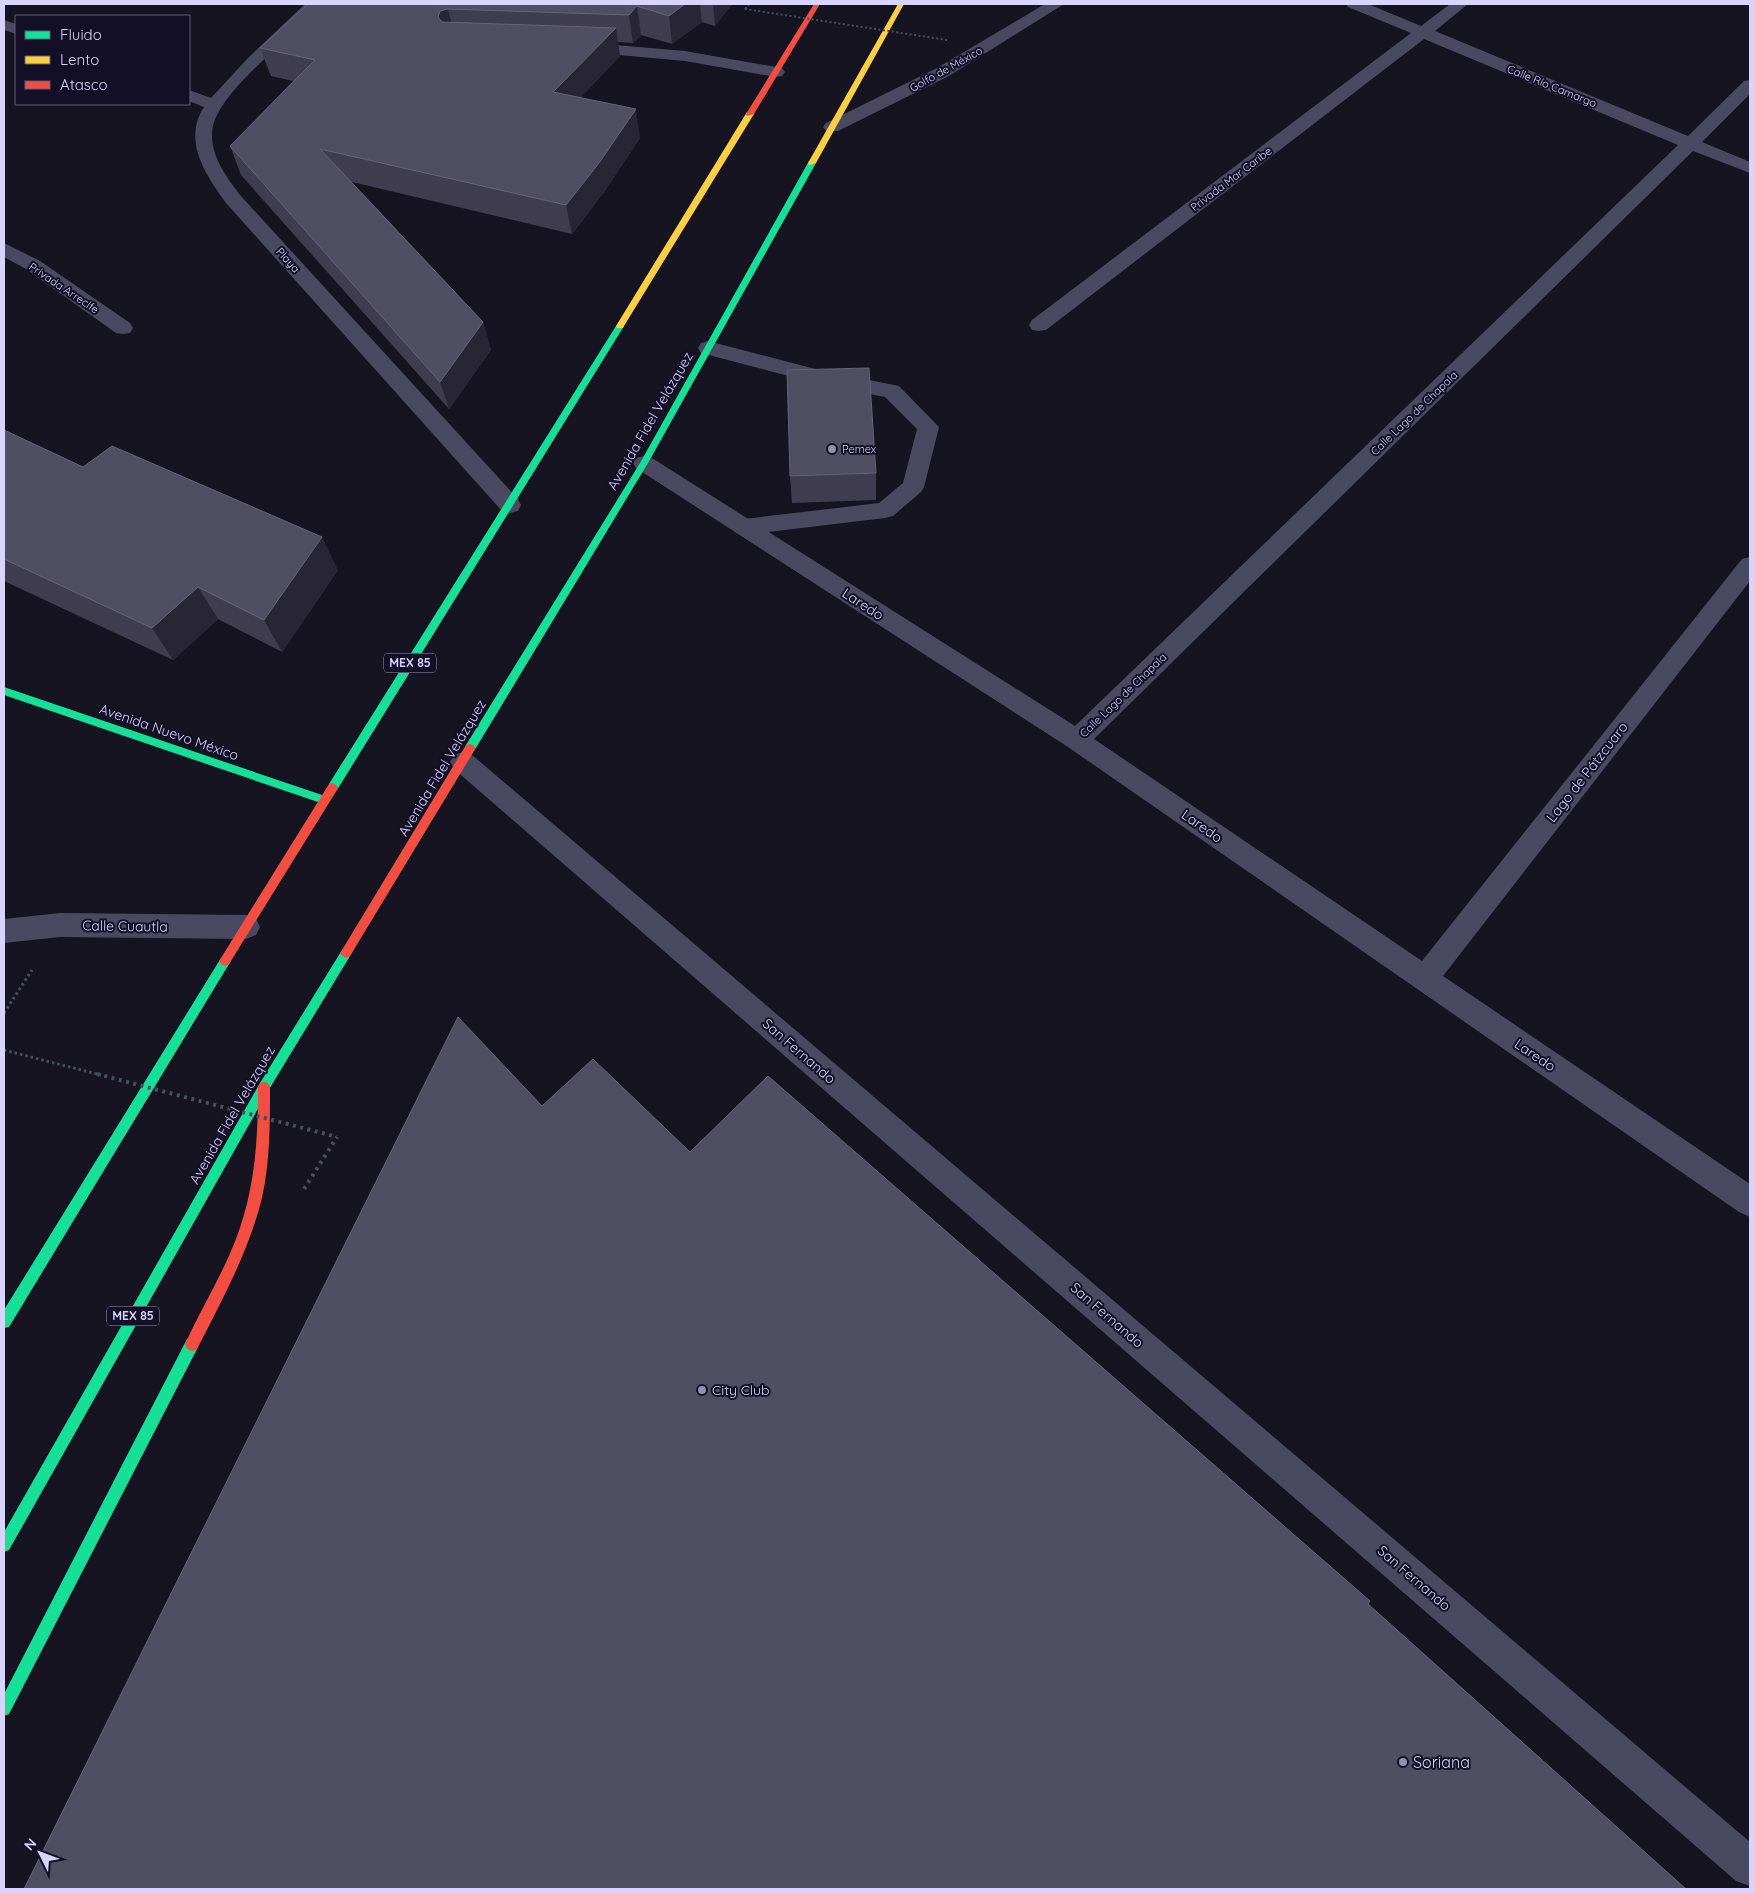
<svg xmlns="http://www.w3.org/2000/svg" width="1754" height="1893" viewBox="0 0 1754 1893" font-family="Quicksand,sans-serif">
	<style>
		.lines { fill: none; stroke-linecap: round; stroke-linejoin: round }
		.path-far2 { stroke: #44505f; stroke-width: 2; stroke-dasharray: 2 2.5; stroke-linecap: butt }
		.path-far1 { stroke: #44505f; stroke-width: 3; stroke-dasharray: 2.5 3; stroke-linecap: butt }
		.path { stroke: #44505f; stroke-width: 4; stroke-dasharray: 3 4.5; stroke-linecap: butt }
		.lane { fill: #4a4962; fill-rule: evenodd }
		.street { fill: #4a4962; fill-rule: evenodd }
		.fast { fill: #16e098; fill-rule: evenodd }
		.slow { fill: #ffcf43; fill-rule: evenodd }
		.jam { fill: #f24e42; fill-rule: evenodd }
		.path-bridge-far2 { stroke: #44505f; stroke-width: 2; stroke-dasharray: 2 2.5; stroke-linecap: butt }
		.path-bridge-far1 { stroke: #44505f; stroke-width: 3; stroke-dasharray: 2.5 3; stroke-linecap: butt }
		.path-bridge { stroke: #44505f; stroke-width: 4; stroke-dasharray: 3 4.5; stroke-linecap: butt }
		.wall { fill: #403d50 }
		.shaded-wall { fill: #282635 }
		.building { fill: #504e63; stroke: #66637b }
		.poi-dot { fill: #9591b1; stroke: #130f26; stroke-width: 2 }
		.labels { text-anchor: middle; stroke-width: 4; stroke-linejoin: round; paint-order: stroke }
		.far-street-label { font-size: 11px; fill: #d9d4ff; stroke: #130f26 }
		.far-poi-label { font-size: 11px; fill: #d9d4ff; stroke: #130f26; text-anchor: start }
		.shield { fill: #130f26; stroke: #9e99be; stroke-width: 1 }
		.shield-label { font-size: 12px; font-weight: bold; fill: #d9d4ff }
		.street-label { font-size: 14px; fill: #d9d4ff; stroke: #130f26 }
		.poi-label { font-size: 14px; fill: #d9d4ff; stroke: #130f26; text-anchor: start }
		.near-poi-label { font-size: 16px; fill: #d9d4ff; stroke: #130f26; text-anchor: start }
	</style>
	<rect width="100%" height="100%" fill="#161421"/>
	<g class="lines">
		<polyline class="path-far2" points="745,9 749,4"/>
		<polyline class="path-far1" points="4,1013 32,970"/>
		<polyline class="path" points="304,1189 337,1137"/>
		<g class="lane">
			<polygon points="581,42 685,51 776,67 782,68 785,72 782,76 776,77 685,61 575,51 573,47 575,43"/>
			<polygon points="708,341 819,370 899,386 939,427 924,487 921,492 893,516 885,518 744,535 736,533 733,527 736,521 744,519 879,503 903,483 917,429 885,397 819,384 701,353 698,348 701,343"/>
		</g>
		<g class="street">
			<path d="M305,4h17c-7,10 -18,18 -27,27 -23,22 -82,69 -83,102 -1,24 15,44 28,62l278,304 3,6 -3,6 -8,2 -8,-2 -276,-308c-20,-28 -44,-62 -22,-96l-15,-6v-11l22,8 37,-40z"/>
			<polygon points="1045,4 1064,4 949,76 838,131 826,131 823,127 826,123 937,68"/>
			<polygon points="1346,4 1368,4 1421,26 1450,4 1468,4 1435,31 1688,136 1744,81 1750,80 1750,94 1702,142 1750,162 1750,173 1693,151 1094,739 1422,961 1742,559 1750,557 1750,581 1443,976 1750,1184 1750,1217 1739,1212 1068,747 636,468 633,463 636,458 644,456 652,458 1075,726 1678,145 1424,39 1046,330 1039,331 1032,330 1029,325 1032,320 1411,33 1348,7"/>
			<polygon points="4,20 16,24 16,34 4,30"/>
			<polygon points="4,243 40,261 130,323 133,328 130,333 123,334 116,333 26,269 4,257"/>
			<polygon points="463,752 472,755 1750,1842 1750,1886 1736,1881 454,769 450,762 454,755"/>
			<polygon points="60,913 246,915 256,919 260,927 256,935 246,939 60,937 4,943 4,919"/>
		</g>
		<g class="fast">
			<polygon points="809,161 816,163 648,463 474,751 466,751 465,748 466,745 640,463"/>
			<polygon points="620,323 624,326 337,790 329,790 328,787 329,784 616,326"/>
			<polygon points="4,687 328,797 329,800 324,804 4,695"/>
			<polygon points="346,948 350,950 352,953 350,956 268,1091 9,1550 4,1552 4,1532 260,1083 342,950"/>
			<polygon points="225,956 229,958 231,961 229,964 9,1327 4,1328 4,1310 221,958"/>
			<polygon points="192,1337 197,1339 199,1344 197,1349 9,1714 4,1716 4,1694 187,1339"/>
		</g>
		<g class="slow">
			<polygon points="898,4 904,4 816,163 809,165 808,163"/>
			<polygon points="747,112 754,114 624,326 623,328 617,328 616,326"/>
		</g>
		<g class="jam">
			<polygon points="814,4 820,4 754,114 747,116 746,114"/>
			<polygon points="470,744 474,745 475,748 474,751 350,956 346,958 342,956 340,953 342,950 466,745"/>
			<polygon points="333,783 338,787 337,790 229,964 225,966 221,964 219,961 221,958 329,784"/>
			<path d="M264,1082l4,1 2,4c0,37 0,74 -8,111 -13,53 -40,102 -65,151l-5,2 -5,-2 -2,-5c13,-29 30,-57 43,-86 26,-57 30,-109 30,-171l2,-4z"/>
		</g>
		<polyline class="path-bridge-far2" points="745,9 947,40"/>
		<polyline class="path-bridge-far1" points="4,1050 101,1075"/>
		<polyline class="path-bridge" points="97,1074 337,1137"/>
	</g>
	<g class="wall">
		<polygon points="308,4 732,4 715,26 702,22 672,44 641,35 633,43 618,42 620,56 580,98 640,138 604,192 572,234 352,182 483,322 491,350 449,409 241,175 230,146 293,81 271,76 260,48"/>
		<polygon points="4,430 83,467 338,570 282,652 218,619 173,660 4,581"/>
		<polygon points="876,473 876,500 792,503 790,476"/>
	</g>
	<g class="shaded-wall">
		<polygon points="685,4 700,4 702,22 672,44 669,16"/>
		<polygon points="713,4 732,4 715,26"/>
		<polygon points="637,6 641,35 633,43 629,15"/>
		<polygon points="448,9 455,37 445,45 438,17 440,11"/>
		<polygon points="616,28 620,56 559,121 553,92"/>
		<polygon points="636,109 640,138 604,192 572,234 566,205"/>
		<polygon points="483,322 491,350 449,409 440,382"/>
		<polygon points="322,537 338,570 282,652 264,620"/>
		<polygon points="198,587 218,619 173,660 152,628"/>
	</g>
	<g class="building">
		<polygon points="308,4 685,4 669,16 637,6 629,15 448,9 440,11 438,17 442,22 616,28 553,92 636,109 599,163 566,205 320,149 483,322 440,382 230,146 315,60 260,48"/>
		<polygon points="869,368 876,473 790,476 787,370"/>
		<polygon points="4,430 83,467 112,446 322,537 264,620 198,587 152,628 4,559"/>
		<polygon points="458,1017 542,1106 593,1059 690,1152 768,1076 1370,1601 1368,1604 1686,1889 24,1889"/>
	</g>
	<g class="poi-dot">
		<circle cx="832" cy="449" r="5"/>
		<circle cx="702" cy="1390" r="5"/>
		<circle cx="1403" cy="1762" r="5"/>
	</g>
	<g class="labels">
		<g class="far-street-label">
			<text transform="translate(946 69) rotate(-29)" y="4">Golfo de México</text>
			<text transform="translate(1552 86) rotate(22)" y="4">Calle Río Camargo</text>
			<text transform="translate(1231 179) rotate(-37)" y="4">Privada Mar Caribe</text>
			<text transform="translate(288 260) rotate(48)" y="4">Playa</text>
			<text transform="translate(64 288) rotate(34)" y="4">Privada Arrecife</text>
			<text transform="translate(1414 413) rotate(-44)" y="4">Calle Lago de Chapala</text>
			<text transform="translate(1123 695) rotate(-44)" y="4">Calle Lago de Chapala</text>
		</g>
		<g class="far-poi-label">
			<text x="842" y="453">Pemex</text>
		</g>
		<g class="shield">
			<rect x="384" y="653.5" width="52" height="19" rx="4"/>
			<rect x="107" y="1306.5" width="52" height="19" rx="4"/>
		</g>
		<g class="shield-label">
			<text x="410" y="667">MEX 85</text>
			<text x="133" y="1320">MEX 85</text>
		</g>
		<g class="street-label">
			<text transform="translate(650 421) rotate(-60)" y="5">Avenida Fidel Velázquez</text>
			<text transform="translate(863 604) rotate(33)" y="5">Laredo</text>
			<text transform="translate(169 732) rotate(19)" y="5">Avenida Nuevo México</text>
			<text transform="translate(442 768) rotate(-59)" y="5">Avenida Fidel Velázquez</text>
			<text transform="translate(1587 772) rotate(-52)" y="5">Lago de Pátzcuaro</text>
			<text transform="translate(1202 826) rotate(35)" y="5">Laredo</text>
			<text transform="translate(125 926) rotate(1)" y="5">Calle Cuautla</text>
			<text transform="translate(799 1051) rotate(41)" y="5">San Fernando</text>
			<text transform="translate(1535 1055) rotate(34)" y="5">Laredo</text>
			<text transform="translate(232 1115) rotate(-60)" y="5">Avenida Fidel Velázquez</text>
			<text transform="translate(1107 1315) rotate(41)" y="5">San Fernando</text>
			<text transform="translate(1414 1578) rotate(41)" y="5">San Fernando</text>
		</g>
		<g class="poi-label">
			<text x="712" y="1395">City Club</text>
		</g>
		<g class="near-poi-label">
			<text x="1413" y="1768">Soriana</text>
		</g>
	</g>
	<rect width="1754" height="1893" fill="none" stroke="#d9d4ff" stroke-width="10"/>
	<rect x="15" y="15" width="175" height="90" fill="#130f26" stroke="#625e7d"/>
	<rect x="25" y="31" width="25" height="8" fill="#16e098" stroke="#625e7d"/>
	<text x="60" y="40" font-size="15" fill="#d9d4ff">Fluido</text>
	<rect x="25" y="56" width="25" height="8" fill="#ffcf43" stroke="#625e7d"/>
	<text x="60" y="65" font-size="15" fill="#d9d4ff">Lento</text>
	<rect x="25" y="81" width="25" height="8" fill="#f24e42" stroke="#625e7d"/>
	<text x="60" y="90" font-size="15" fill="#d9d4ff">Atasco</text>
	<g transform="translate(40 1853) rotate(312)" stroke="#130f26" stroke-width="4" paint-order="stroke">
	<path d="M0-4L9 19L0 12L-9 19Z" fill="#d9d4ff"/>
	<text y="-8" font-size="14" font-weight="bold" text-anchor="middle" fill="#d9d4ff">N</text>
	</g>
</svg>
